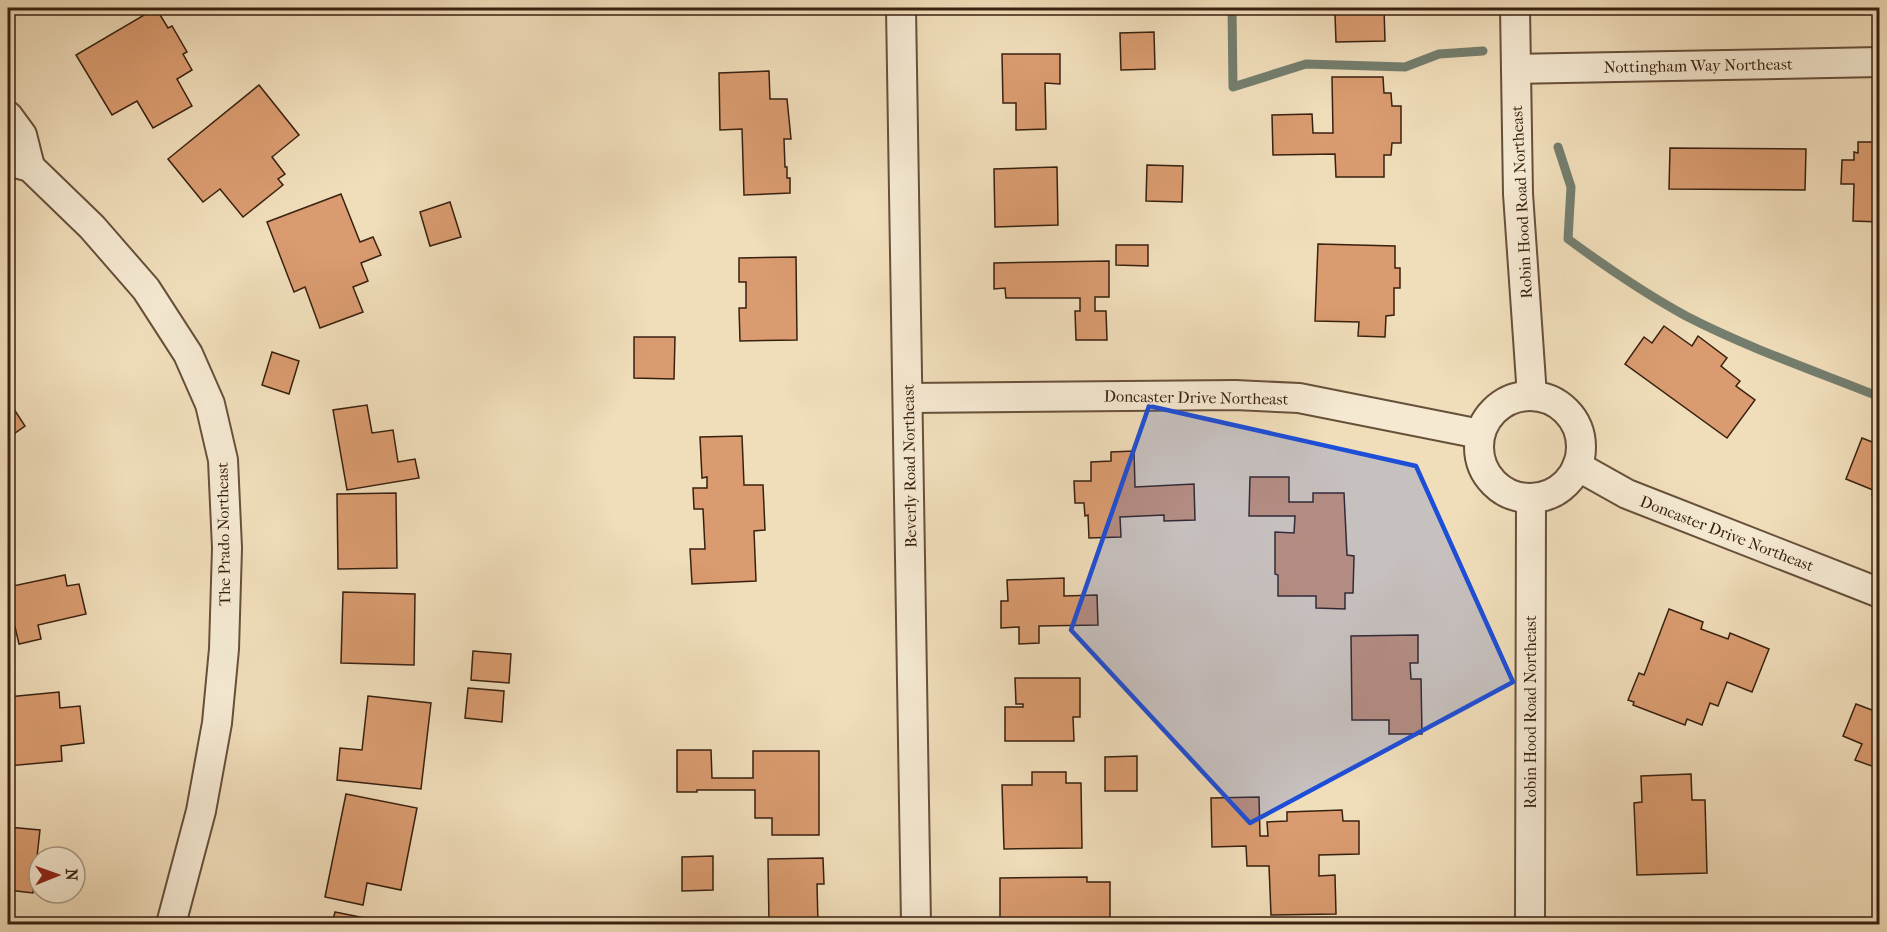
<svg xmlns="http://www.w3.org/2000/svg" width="1887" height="932" viewBox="0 0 1887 932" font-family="'IM FELL French Canon',serif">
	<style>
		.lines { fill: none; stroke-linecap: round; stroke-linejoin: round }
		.stream { stroke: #747e6e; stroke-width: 9 }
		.building { fill: #d99b6f; stroke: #392110; stroke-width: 1.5 }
		.minor-casing { stroke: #67503a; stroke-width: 32 }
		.minor { stroke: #f5e9d2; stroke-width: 28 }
		.marked { fill: #1d4ed8; fill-opacity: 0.2; stroke: #1d4ed8; stroke-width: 4.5; stroke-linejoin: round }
		.labels { text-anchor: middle; stroke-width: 4.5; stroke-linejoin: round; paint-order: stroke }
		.street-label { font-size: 16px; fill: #392110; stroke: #f5e9d2 }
	</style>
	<rect width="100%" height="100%" fill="#f0ddba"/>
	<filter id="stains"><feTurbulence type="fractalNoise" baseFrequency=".00333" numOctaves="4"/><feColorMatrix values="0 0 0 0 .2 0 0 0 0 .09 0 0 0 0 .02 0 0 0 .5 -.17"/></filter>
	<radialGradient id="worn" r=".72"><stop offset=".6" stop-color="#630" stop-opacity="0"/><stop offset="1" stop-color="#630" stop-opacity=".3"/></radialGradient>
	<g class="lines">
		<g class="stream">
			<polyline points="1232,8 1233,87 1306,64 1405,67 1439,54 1483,51"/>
			<path d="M1558,147l13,40 -3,52c38,28 76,54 118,77 62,32 129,55 194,81"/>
		</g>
	</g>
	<g class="building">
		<polygon points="156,8 168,28 172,26 187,52 183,54 192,70 177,79 192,106 153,128 137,101 112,115 76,55"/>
		<polygon points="1328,8 1384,8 1385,41 1336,42 1335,14 1328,14"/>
		<polygon points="1154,32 1155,69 1121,70 1120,33"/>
		<polygon points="1002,54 1060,54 1060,84 1045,83 1046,129 1016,130 1016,103 1003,103"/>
		<polygon points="769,71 770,99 787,99 791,139 784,139 785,167 787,167 787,178 790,178 790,193 744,195 742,129 720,130 719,73"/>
		<polygon points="1332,77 1383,77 1384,93 1391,93 1392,106 1401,106 1401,143 1392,143 1391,155 1384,155 1384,177 1336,177 1335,154 1273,155 1272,115 1312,114 1313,133 1333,133"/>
		<polygon points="259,85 299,135 272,157 285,174 278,179 283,185 243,217 220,189 203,202 168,159"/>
		<polygon points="1858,142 1880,142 1880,222 1853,221 1854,184 1841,184 1842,160 1854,160 1854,152 1858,153"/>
		<polygon points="1670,148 1806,149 1805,190 1669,189"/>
		<polygon points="1147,165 1183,166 1182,202 1146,201"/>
		<polygon points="1057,167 1058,225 995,227 994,169"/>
		<polygon points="341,194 360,242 373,237 381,255 361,263 368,281 353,287 363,312 320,328 305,287 294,292 267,222"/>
		<polygon points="450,202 461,237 430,246 420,212"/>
		<polygon points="1318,244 1395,246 1395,268 1400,268 1400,288 1394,288 1394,315 1386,316 1385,337 1358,336 1359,322 1315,321"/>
		<polygon points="1116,245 1148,245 1148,266 1116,265"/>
		<polygon points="796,257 797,340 740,341 739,308 746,308 746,282 739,282 739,258"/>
		<polygon points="1109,261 1109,297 1095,297 1095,311 1106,311 1107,340 1076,340 1075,311 1080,311 1080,298 1006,298 1005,288 994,289 994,263"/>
		<polygon points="1664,326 1692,346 1698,336 1727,358 1721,366 1740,381 1736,386 1755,400 1727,438 1625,364 1644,337 1652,343"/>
		<polygon points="634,337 675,337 674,379 634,378"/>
		<polygon points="272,352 299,361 289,394 262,385"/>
		<polygon points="8,400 25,426 8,438"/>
		<polygon points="367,405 372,433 393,430 398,462 415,459 419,478 347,490 333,410"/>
		<polygon points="742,436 744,485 763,485 765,530 754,531 756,581 692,584 690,549 705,549 703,509 694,509 693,488 707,488 707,477 702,478 700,437"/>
		<polygon points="1862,438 1880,445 1880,498 1872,495 1873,490 1846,479"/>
		<polygon points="1134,451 1135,487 1194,484 1195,520 1164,521 1164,515 1120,517 1121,537 1089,538 1088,515 1085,516 1084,503 1075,503 1074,481 1091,481 1091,462 1111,461 1111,452"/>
		<polygon points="1250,477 1289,477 1289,502 1313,502 1313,493 1344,493 1347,555 1354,556 1353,593 1345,593 1345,609 1316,608 1316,596 1278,596 1278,575 1275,574 1275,532 1294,533 1295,516 1249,516"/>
		<polygon points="396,493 397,568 338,569 337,494"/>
		<polygon points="65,575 67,586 79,584 86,614 38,625 41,639 19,644 15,627 8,629 8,587"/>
		<polygon points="1064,578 1064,596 1097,595 1098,625 1039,626 1039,643 1019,644 1019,627 1001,628 1001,601 1008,601 1007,580"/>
		<polygon points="343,592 415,594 414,665 341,663"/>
		<polygon points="1669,609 1703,622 1701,629 1728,639 1730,633 1769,649 1752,692 1727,682 1718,706 1710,703 1702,725 1687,719 1685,725 1633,705 1634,702 1628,700 1639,673 1644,675"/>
		<polygon points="1418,635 1418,663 1410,663 1411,679 1421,679 1422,734 1389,734 1389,720 1352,720 1351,636"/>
		<polygon points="473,651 511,654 509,683 471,680"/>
		<polygon points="1015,678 1080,678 1080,717 1073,717 1074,741 1005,741 1005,707 1023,707 1023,704 1016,704"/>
		<polygon points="468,688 504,691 502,722 465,718"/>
		<polygon points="59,692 60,708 80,706 84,743 61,746 62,761 8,766 8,697"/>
		<polygon points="368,696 431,703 421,789 337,780 340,748 362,750"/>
		<polygon points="1856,704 1880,713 1880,769 1855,760 1862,744 1843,736"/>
		<polygon points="677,750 711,750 712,778 753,778 753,751 819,751 819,835 772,835 772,818 755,818 755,790 697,790 697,792 677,792"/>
		<polygon points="1137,756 1137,791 1105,791 1105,757"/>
		<polygon points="1032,772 1066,772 1066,783 1081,783 1082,848 1004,849 1002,785 1032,785"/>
		<polygon points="1691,774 1692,800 1705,800 1707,873 1637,875 1634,803 1642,802 1641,776"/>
		<polygon points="346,794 417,808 401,890 367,883 363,905 325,897"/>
		<polygon points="1259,797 1260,836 1268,836 1267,822 1287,821 1287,812 1342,810 1343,821 1359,821 1359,854 1319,855 1319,876 1335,875 1336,914 1271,915 1269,866 1247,866 1246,846 1212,847 1211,798"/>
		<polygon points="8,827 40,830 33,893 8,890"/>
		<polygon points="713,856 713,890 682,891 682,857"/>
		<polygon points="823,858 824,884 817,884 818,924 769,924 768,859"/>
		<polygon points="1087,877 1087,882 1110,882 1110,922 1089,922 1089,924 1000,924 1000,878"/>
		<polygon points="335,912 395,924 332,924"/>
	</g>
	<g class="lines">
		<defs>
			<g id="minor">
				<polyline points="901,8 916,924"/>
				<polyline points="1515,8 1518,194 1532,396"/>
				<polyline points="1516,69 1880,62"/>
				<polyline points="8,116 22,135 30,167"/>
				<polyline points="8,161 30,167 92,227 146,289 188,354 210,404 223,460 227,548 224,649 217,723 201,811 171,924"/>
				<circle cx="1530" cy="447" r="51"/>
				<polyline points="908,398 1235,395 1299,398 1480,434"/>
				<polyline points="1577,466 1627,494 1880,593"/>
				<polyline points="1530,924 1531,499"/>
			</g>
		</defs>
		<use href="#minor" class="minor-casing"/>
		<use href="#minor" class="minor"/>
	</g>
	<path class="marked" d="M1149,406l267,60 97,216 -263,141 -179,-193z"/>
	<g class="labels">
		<g class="street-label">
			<text transform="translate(1698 65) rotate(-1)" y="6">Nottingham Way Northeast</text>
			<text transform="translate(1521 202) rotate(-93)" y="6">Robin Hood Road Northeast</text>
			<text transform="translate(1196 397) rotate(1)" y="6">Doncaster Drive Northeast</text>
			<text transform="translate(909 466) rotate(-91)" y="6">Beverly Road Northeast</text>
			<text transform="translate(1727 533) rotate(21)" y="6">Doncaster Drive Northeast</text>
			<text transform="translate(223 534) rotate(-91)" y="6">The Prado Northeast</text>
			<text transform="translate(1530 712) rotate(-90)" y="6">Robin Hood Road Northeast</text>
		</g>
	</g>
	<rect width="1887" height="932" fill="none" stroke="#f0ddba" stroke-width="30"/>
	<rect x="9" y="9" width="1869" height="914" fill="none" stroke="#392110" stroke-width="3"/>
	<rect x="15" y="15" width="1857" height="902" fill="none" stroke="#392110" stroke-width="1.5"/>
	<g transform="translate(57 875) rotate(89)"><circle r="28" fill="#f5e9d2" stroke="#aa9984" stroke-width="1.5"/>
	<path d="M0-4.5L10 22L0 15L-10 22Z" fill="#8f2418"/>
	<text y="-9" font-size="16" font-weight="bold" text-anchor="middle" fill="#392110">N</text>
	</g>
	<rect width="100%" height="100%" filter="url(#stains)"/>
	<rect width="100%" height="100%" fill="url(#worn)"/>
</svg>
